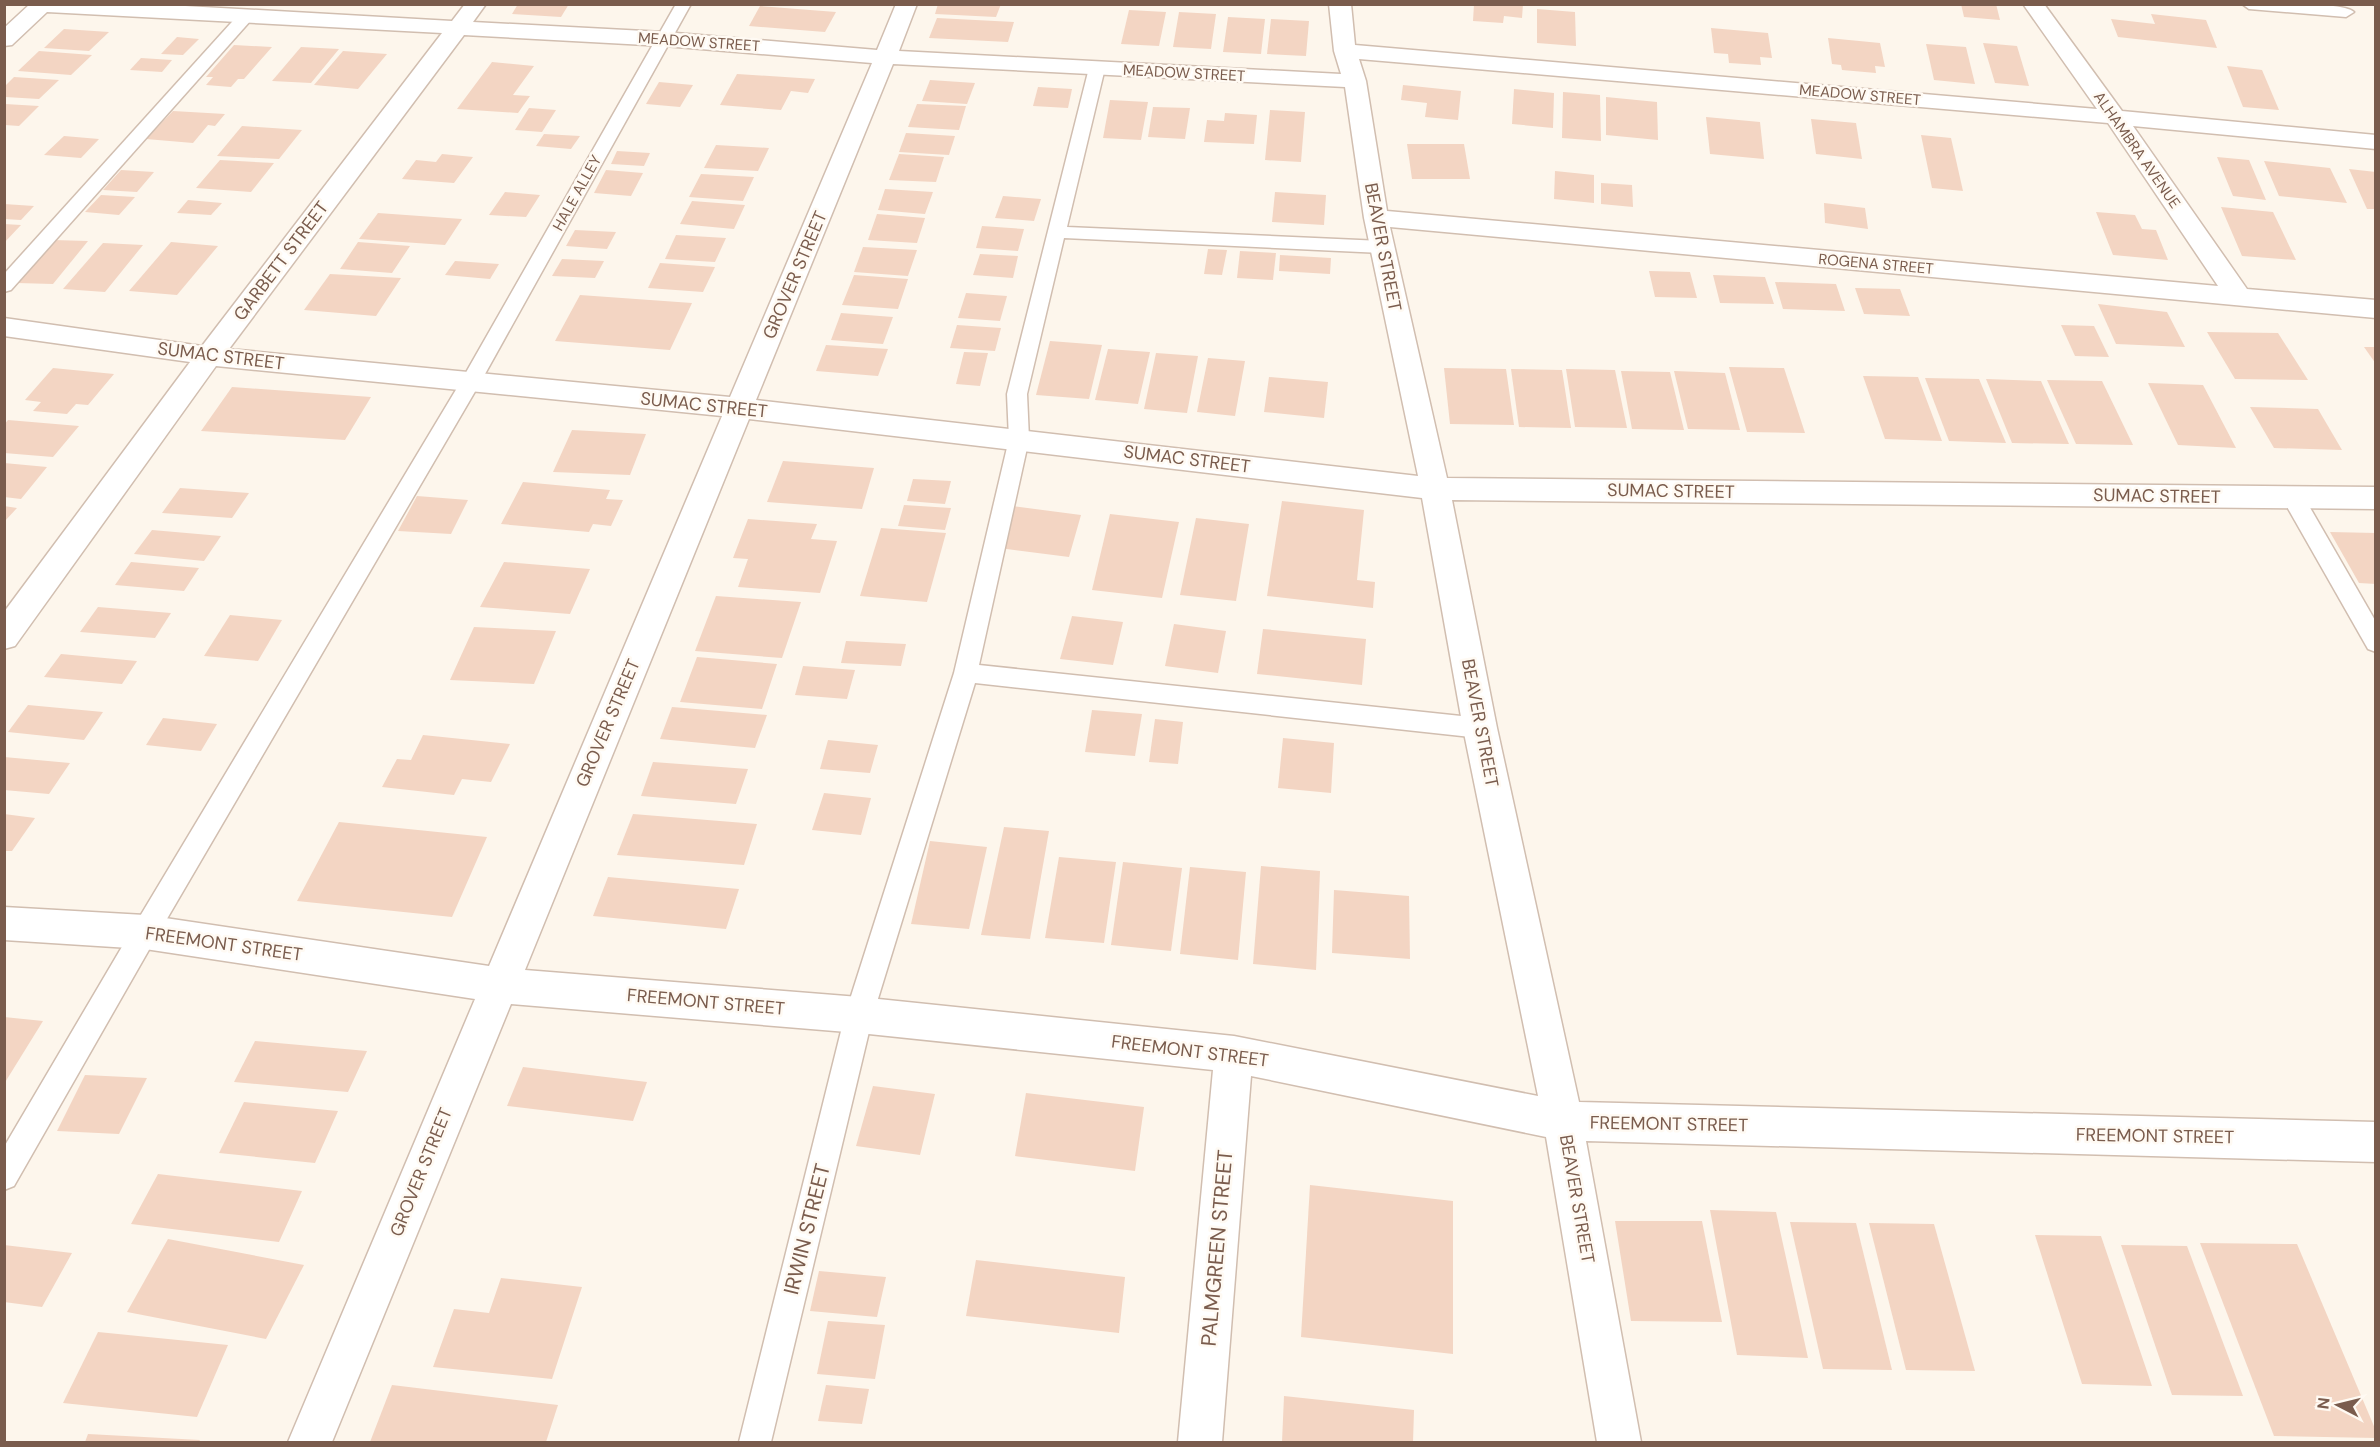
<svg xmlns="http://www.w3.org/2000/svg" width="2380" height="1447" viewBox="0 0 2380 1447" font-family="'DM Sans',sans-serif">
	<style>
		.building { fill: #f3d5c3 }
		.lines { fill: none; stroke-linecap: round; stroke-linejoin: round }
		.service-casing { stroke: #d1beb0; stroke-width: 3 }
		.minor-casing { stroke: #d1beb0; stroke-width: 3 }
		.service { fill: #fff; fill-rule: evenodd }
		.minor { fill: #fff; fill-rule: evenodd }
		.labels { text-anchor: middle; stroke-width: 5; stroke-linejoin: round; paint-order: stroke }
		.far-street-label { font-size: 15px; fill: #7a5c4d; stroke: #fffaf3 }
		.street-label { font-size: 18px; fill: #7a5c4d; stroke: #fffaf3 }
		.near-street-label { font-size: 21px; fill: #7a5c4d; stroke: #fffaf3 }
	</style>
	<rect width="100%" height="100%" fill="#fdf6ec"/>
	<g class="building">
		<polygon points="518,4 569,4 561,17 512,14"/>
		<polygon points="938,4 1001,4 996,17 935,14"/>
		<polygon points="1474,4 1523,4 1522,18 1504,16 1503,23 1473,21"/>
		<polygon points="1961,4 1996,4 2000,20 1964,17"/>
		<polygon points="760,6 836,12 825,32 749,26"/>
		<polygon points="1537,9 1575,12 1576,46 1537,43"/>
		<polygon points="1129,10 1166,12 1159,46 1121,44"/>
		<polygon points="1179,12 1216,14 1211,49 1173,47"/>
		<polygon points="2151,14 2206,20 2217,48 2118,37 2111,19 2155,24"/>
		<polygon points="1228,17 1265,19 1261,54 1223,52"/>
		<polygon points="937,18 1014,22 1008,42 929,38"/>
		<polygon points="1271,19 1309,21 1306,56 1267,54"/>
		<polygon points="1711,28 1768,33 1772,58 1760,57 1761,65 1729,63 1728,54 1714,53"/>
		<polygon points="64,29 109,32 89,51 44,48"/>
		<polygon points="177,37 199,39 183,55 161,54"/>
		<polygon points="1828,38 1880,43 1885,67 1875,66 1876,73 1842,70 1841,65 1832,64"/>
		<polygon points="1983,43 2017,46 2029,86 1995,83"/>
		<polygon points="1926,44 1966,47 1975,84 1934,80"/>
		<polygon points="234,45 272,47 244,79 238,79 231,87 206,85 213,77 206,77"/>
		<polygon points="301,47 339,49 311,83 272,81"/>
		<polygon points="39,51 92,55 71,75 18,71"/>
		<polygon points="343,51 387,54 358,89 314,85"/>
		<polygon points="141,58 172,60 162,72 130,70"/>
		<polygon points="492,62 534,66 513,95 530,96 518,113 457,109"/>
		<polygon points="2227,66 2262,70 2279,110 2243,107"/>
		<polygon points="737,74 815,79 808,93 791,91 781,110 720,105"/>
		<polygon points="14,77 59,80 39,99 5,97 5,86"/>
		<polygon points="930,80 975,83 967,104 922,101"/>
		<polygon points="659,82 693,85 680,107 646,104"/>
		<polygon points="1403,85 1461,91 1458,120 1425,117 1427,103 1401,100"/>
		<polygon points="1038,87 1072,89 1068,108 1033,106"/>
		<polygon points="1514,89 1554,93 1553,128 1512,124"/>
		<polygon points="1563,92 1600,95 1601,141 1562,138"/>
		<polygon points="1606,97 1657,102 1658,140 1606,135"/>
		<polygon points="1110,100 1148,102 1141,140 1103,138"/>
		<polygon points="5,104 39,106 19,126 5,125"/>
		<polygon points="917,104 966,106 959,130 908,127"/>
		<polygon points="1153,107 1190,108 1185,139 1148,137"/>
		<polygon points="529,108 556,110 542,132 515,130"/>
		<polygon points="1270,110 1305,112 1301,162 1265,160"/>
		<polygon points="173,111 225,114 215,126 208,125 193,143 146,139"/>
		<polygon points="1225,113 1257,115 1254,144 1204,142 1207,120 1224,121"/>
		<polygon points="1706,117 1760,122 1764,159 1710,154"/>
		<polygon points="1811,119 1856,123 1862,159 1816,154"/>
		<polygon points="242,126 302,130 279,159 217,156"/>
		<polygon points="906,133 955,136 949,155 899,152"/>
		<polygon points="544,134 580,136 571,149 536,146"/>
		<polygon points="1921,135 1951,138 1963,191 1932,188"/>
		<polygon points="64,136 99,139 81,158 44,155"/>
		<polygon points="1407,144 1464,144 1470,179 1412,179"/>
		<polygon points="716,145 769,148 758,171 704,168"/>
		<polygon points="617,151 650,153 644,166 611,164"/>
		<polygon points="442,154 473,157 454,183 402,179 416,160 436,162"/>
		<polygon points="899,154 944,157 936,182 889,180"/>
		<polygon points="2217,157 2249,160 2266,200 2233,196"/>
		<polygon points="220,160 274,163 251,192 196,188"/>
		<polygon points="2264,161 2330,168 2347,203 2279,196"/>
		<polygon points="2349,169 2376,172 2376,209 2367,209"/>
		<polygon points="121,170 154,172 137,192 103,190"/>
		<polygon points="606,170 643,173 631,196 594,193"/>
		<polygon points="1555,171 1594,175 1594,203 1554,199"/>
		<polygon points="701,174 754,177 743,201 689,197"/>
		<polygon points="1601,183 1632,185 1633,207 1601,204"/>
		<polygon points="885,189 933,192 925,214 878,210"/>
		<polygon points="505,192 540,195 526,217 489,215"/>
		<polygon points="1275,192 1326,195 1324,225 1272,222"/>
		<polygon points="101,195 135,197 119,215 85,212"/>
		<polygon points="1003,196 1041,199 1034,221 995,218"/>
		<polygon points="188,200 222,203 211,215 177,213"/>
		<polygon points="692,201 745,205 734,229 680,224"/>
		<polygon points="1824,203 1865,208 1868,229 1825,223"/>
		<polygon points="4,204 34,206 21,220 4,219"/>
		<polygon points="2221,207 2273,212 2296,260 2242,256"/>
		<polygon points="2096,212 2135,215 2142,229 2156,230 2168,260 2113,255"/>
		<polygon points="378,213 462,219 445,245 359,239"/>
		<polygon points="877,214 925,218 917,243 868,240"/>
		<polygon points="4,224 21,225 4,243"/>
		<polygon points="982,226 1024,229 1018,251 976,248"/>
		<polygon points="575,230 616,232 607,249 566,246"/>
		<polygon points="676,235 726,238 715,262 665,259"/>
		<polygon points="53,240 88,241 53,284 17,283"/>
		<polygon points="171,242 218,246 177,295 129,291"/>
		<polygon points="358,242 410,246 392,273 340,269"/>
		<polygon points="103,243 143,245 105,292 63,289"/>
		<polygon points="863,247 917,250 908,276 854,272"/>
		<polygon points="1208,249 1227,250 1222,275 1204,274"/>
		<polygon points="1240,251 1276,253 1273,280 1237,278"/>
		<polygon points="980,254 1018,256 1013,278 973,275"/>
		<polygon points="1280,255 1331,258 1330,274 1279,271"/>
		<polygon points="562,259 604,261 595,278 552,276"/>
		<polygon points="455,261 499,264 490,279 445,275"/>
		<polygon points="660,263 715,267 703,292 648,288"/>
		<polygon points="1649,271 1690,272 1697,298 1655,297"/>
		<polygon points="330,274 401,278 376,316 304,310"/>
		<polygon points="854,275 908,279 898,309 842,305"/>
		<polygon points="1713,275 1765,277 1774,304 1720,303"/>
		<polygon points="1775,282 1836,284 1845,311 1783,309"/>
		<polygon points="1855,288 1900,289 1910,316 1864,314"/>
		<polygon points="966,293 1007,296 1000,321 958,318"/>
		<polygon points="580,295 692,303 670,350 555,341"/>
		<polygon points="2098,304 2167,312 2185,347 2116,344"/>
		<polygon points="841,313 893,317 883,344 831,340"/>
		<polygon points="957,325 1001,328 995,351 950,348"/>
		<polygon points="2061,325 2094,326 2109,357 2075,356"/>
		<polygon points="2207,332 2278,333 2308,380 2235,379"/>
		<polygon points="1050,341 1102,345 1089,399 1036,395"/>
		<polygon points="826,345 888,349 878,376 816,371"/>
		<polygon points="2364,347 2376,347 2376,364"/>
		<polygon points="1108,349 1150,352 1138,404 1095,400"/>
		<polygon points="964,352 988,353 980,386 956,384"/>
		<polygon points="1156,353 1198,356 1187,413 1144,409"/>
		<polygon points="1208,358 1245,361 1235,416 1197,412"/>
		<polygon points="1729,367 1784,368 1805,433 1747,432"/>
		<polygon points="53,368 114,374 88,405 76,404 67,414 33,411 41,402 25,400"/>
		<polygon points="1444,368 1506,369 1514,425 1450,424"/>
		<polygon points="1511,369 1562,370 1571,428 1519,427"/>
		<polygon points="1566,369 1615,370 1627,428 1575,427"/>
		<polygon points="1621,371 1670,372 1684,430 1632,429"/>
		<polygon points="1674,371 1725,373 1740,430 1688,429"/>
		<polygon points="1863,376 1918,377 1942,441 1885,439"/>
		<polygon points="1269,377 1328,382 1324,418 1264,412"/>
		<polygon points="1925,378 1979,379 2006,443 1949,441"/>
		<polygon points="1986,379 2041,381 2069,444 2012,443"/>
		<polygon points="2047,380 2102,381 2133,445 2076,444"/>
		<polygon points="2148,383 2203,385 2236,448 2178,445"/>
		<polygon points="232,387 371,397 345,440 201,431"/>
		<polygon points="2250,407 2318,409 2342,450 2274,448"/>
		<polygon points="8,420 79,426 53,457 4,453 4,425"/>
		<polygon points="572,430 646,434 630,475 553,472"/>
		<polygon points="783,461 874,468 862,509 767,502"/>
		<polygon points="4,463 47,467 21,499 4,497"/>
		<polygon points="913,479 951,481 945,504 907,501"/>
		<polygon points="523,482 610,490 606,499 623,500 611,526 593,524 589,532 501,524"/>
		<polygon points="180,488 249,493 232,518 162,513"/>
		<polygon points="417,496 468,500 451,534 398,531"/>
		<polygon points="1282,501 1364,510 1357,580 1375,582 1373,608 1267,596"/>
		<polygon points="904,505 951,508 945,530 898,526"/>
		<polygon points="4,506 17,508 4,522"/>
		<polygon points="1012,506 1081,515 1069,557 999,548"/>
		<polygon points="1110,514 1179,522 1162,598 1092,590"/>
		<polygon points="1196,518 1249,524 1236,601 1180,595"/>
		<polygon points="748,519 817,524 811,539 837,541 820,593 738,587 748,559 733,558"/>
		<polygon points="881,528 946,533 927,602 860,596"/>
		<polygon points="152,530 221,536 204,561 134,554"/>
		<polygon points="2330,532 2376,533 2376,584 2359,583"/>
		<polygon points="131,562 199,568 184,591 115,585"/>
		<polygon points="504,562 590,569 570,614 480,607"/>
		<polygon points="716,596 801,602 782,658 695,651"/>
		<polygon points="98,607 171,613 155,638 80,632"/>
		<polygon points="230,615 282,620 258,661 204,656"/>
		<polygon points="1072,616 1123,622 1113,665 1060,659"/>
		<polygon points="1174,624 1226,631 1218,673 1165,666"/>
		<polygon points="474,627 556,631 534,684 450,680"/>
		<polygon points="1263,629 1366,639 1362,685 1257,674"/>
		<polygon points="846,641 906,644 901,666 841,663"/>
		<polygon points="61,654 137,661 122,684 44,677"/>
		<polygon points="697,657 777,664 762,709 680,702"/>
		<polygon points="803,666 855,670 847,699 795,695"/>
		<polygon points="28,705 103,712 84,740 8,732"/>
		<polygon points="672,707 767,715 755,748 660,739"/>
		<polygon points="1092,710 1142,714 1135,756 1085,752"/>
		<polygon points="163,718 217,724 201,751 146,745"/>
		<polygon points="1155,719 1183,722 1178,764 1149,762"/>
		<polygon points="423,735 510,744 491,782 462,779 454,795 382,787 397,759 411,760"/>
		<polygon points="1283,738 1334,743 1331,793 1278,788"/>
		<polygon points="828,740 878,745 870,773 820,769"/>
		<polygon points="4,757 70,763 49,794 4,790"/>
		<polygon points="653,762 748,769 736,804 641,796"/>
		<polygon points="824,793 871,798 861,835 812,830"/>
		<polygon points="4,814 35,818 12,851 4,851"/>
		<polygon points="633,814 757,824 744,865 617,855"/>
		<polygon points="339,822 487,837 452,917 297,901"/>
		<polygon points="1004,827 1049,831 1030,939 981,935"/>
		<polygon points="930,841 987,847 969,929 911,924"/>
		<polygon points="1059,857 1116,862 1104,943 1045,938"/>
		<polygon points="1123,862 1182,868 1171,951 1111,945"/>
		<polygon points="1261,866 1320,871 1316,970 1253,964"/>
		<polygon points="1190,867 1246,872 1238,960 1180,954"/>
		<polygon points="608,877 739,889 726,929 593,916"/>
		<polygon points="1334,890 1409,896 1410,959 1332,953"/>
		<polygon points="4,1017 43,1021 4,1084"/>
		<polygon points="255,1041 367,1051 348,1092 234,1082"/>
		<polygon points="523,1067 647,1082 633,1121 507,1106"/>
		<polygon points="85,1075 147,1078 119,1134 57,1131"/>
		<polygon points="873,1086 935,1094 920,1155 856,1146"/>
		<polygon points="1026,1093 1144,1107 1135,1171 1015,1156"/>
		<polygon points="244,1102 338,1111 315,1163 219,1153"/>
		<polygon points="158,1174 302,1191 279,1242 131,1224"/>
		<polygon points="1310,1185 1453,1201 1453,1354 1301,1337"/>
		<polygon points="1710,1210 1776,1212 1808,1358 1737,1355"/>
		<polygon points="1615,1221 1702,1221 1722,1322 1631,1321"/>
		<polygon points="1790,1222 1856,1223 1892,1370 1823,1369"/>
		<polygon points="1869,1223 1934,1224 1975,1371 1906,1370"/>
		<polygon points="2035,1235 2101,1236 2152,1386 2082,1384"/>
		<polygon points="168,1239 304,1265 266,1339 127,1312"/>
		<polygon points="2200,1243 2297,1244 2376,1431 2376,1438 2274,1436"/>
		<polygon points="4,1245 72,1253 42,1307 4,1302"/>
		<polygon points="2121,1245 2187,1246 2243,1396 2172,1395"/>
		<polygon points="976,1260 1125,1277 1119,1333 966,1316"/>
		<polygon points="819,1271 886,1277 877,1317 810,1311"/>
		<polygon points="501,1278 582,1287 552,1379 433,1367 454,1309 489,1313"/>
		<polygon points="828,1321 885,1325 875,1379 817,1374"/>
		<polygon points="98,1332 228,1345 197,1417 63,1403"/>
		<polygon points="392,1385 558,1405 546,1442 370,1442"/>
		<polygon points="826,1385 869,1389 862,1424 818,1421"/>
		<polygon points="1284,1396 1414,1410 1413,1442 1282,1442"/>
		<polygon points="88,1434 200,1440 199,1442 85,1442"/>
	</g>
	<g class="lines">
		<defs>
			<g id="service">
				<polygon points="676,4 691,4 480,383 154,941 14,1186 4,1190 4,1147 136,923 460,383"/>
				<path d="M2242,4c18,0 102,-3 112,8l-8,5 -97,-8z"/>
				<polygon points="246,11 254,16 252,19 11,290 4,292 4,274 240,13"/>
				<polygon points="1097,63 1105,68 1067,227 1382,241 1388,243 1391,247 1388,251 1382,253 1064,238 1027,394 1029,439 979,665 1480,718 1489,721 1492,728 1489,735 1480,738 975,683 873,1015 771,1442 739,1442 845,1015 954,673 1009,439 1007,394 1089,68"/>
				<polygon points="2293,490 2301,492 2376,622 2376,652 2368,649 2282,498 2285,492"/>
			</g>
			<path id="minor" d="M30,4h120l302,17 13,-17h21l-13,18 191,10 213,18 19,-46h21l-18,47 442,23 -7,-23 -5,-47h22l4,41 742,64 -74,-105h21l78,107 254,24v14l-243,-23 114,163 129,11v18l-986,-91 57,251 929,9v22l-924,-9 45,228 82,374 797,20v40l-790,-21 55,301h-44l-51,-305 -295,-61 -29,366h-44l35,-372 -354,-37 -348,-29 -179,438h-44l187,-443 -330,-50 -141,-9v-33l141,8 344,51 233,-550 -506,-50 -201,280 -11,3v-37l186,-250 -186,-26v-18l198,28 240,-313 -395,-21 -35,33 -8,1v-18zM464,35l200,11 208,17 -142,334 -501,-48zM1359,59l749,64 110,163 -831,-75 -21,-130zM893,64l452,23 19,131 54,258 -662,-76zM749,419l673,79 41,230 75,368 -304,-60 -375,-39 -334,-27z"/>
		</defs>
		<use href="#service" class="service-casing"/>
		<use href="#minor" class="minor-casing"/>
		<use href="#service" class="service"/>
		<use href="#minor" class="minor"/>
	</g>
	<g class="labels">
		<g class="far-street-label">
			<text transform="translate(699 42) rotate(4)" y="5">MEADOW STREET</text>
			<text transform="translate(1184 73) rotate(3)" y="5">MEADOW STREET</text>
			<text transform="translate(1860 95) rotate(5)" y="5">MEADOW STREET</text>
			<text transform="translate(2137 150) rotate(55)" y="5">ALHAMBRA AVENUE</text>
			<text transform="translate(577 193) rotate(-61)" y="5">HALE ALLEY</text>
			<text transform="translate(1876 264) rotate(5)" y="5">ROGENA STREET</text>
		</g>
		<g class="street-label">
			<text transform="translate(1383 247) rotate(79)" y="6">BEAVER STREET</text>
			<text transform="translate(281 261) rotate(-53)" y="6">GARBETT STREET</text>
			<text transform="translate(795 275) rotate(-67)" y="6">GROVER STREET</text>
			<text transform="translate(221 356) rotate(7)" y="6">SUMAC STREET</text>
			<text transform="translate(704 405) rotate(6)" y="6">SUMAC STREET</text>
			<text transform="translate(1187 459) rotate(7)" y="6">SUMAC STREET</text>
			<text transform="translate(1671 491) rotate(1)" y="6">SUMAC STREET</text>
			<text transform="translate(2157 496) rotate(1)" y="6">SUMAC STREET</text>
			<text transform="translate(608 723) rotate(-67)" y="6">GROVER STREET</text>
			<text transform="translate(1480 723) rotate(79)" y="6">BEAVER STREET</text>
			<text transform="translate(224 944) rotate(8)" y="6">FREEMONT STREET</text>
			<text transform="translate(706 1002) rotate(5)" y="6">FREEMONT STREET</text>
			<text transform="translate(1190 1051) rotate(7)" y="6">FREEMONT STREET</text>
			<text transform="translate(1669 1124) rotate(1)" y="6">FREEMONT STREET</text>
			<text transform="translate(2155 1136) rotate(1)" y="6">FREEMONT STREET</text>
			<text transform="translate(421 1172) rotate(-68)" y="6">GROVER STREET</text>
			<text transform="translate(1577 1199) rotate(80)" y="6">BEAVER STREET</text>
		</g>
		<g class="near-street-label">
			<text transform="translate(807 1229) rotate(-76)" y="7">IRWIN STREET</text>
			<text transform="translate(1217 1248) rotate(-85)" y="7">PALMGREEN STREET</text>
		</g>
	</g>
	<rect width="2380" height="1447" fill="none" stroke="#7a5c4d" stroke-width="12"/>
	<g transform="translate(2338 1405) rotate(277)" stroke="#fffaf3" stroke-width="4.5" paint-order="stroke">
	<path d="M0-4.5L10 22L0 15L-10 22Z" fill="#7a5c4d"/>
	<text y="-9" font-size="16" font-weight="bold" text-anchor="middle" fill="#7a5c4d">N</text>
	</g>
</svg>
